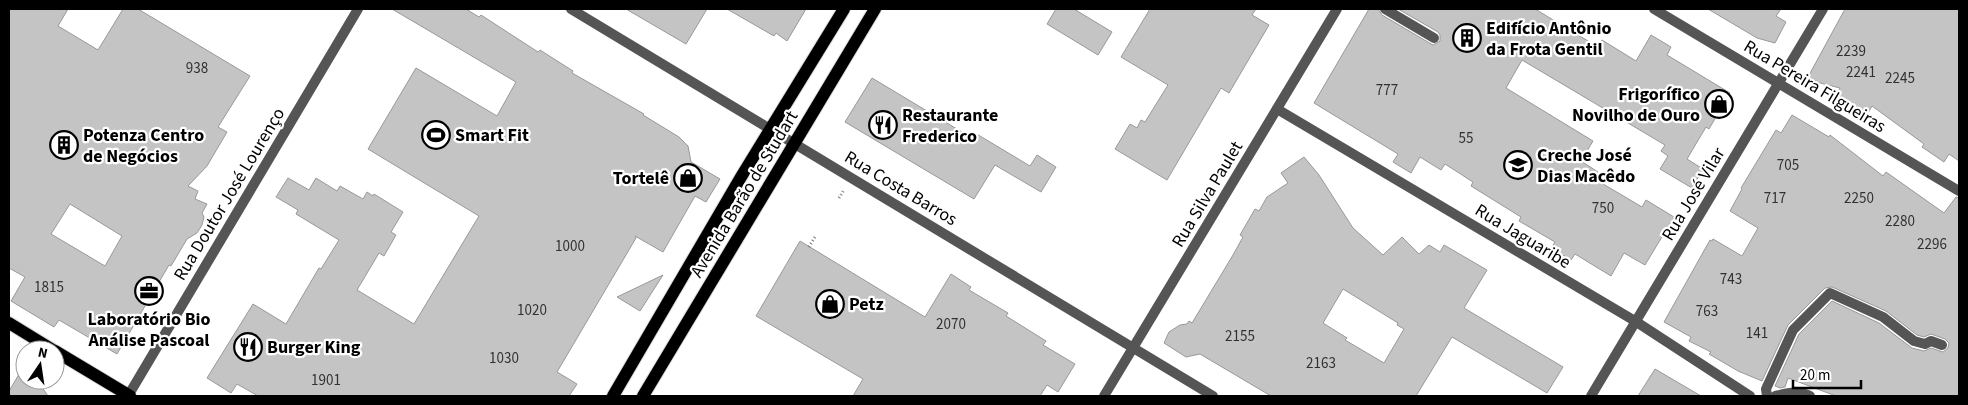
<svg xmlns="http://www.w3.org/2000/svg" width="1968" height="405" viewBox="0 0 1968 405" font-family="'Source Sans 3',sans-serif">
	<style>
		.building { fill: #c4c4c4; stroke: #999; fill-rule: evenodd }
		.lines { fill: none; stroke-linecap: round; stroke-linejoin: round }
		.primary-casing { stroke: #dbdbdb; stroke-width: 14 }
		.path { stroke: #777; stroke-width: 3; stroke-dasharray: 1 2.5; stroke-linecap: butt }
		.service { stroke: #555; stroke-width: 10 }
		.minor { stroke: #555; stroke-width: 10 }
		.tertiary { stroke: #555; stroke-width: 10 }
		.primary { stroke: #000; stroke-width: 12 }
		.labels { text-anchor: middle; stroke-width: 4.5; stroke-linejoin: round; paint-order: stroke }
		.number-label { font-size: 15px; fill: #313131 }
		.poi-label { font-size: 18px; font-weight: bold; fill: #000; stroke: #fff; text-anchor: start }
		.street-label { font-size: 18px; fill: #000; stroke: #fff }
	</style>
	<rect width="100%" height="100%" fill="#fff"/>
	<g class="building">
		<path d="M9,9h59l-10,17 40,24 25,-41h15l112,67 -32,51 9,5 -20,34 -19,20 10,5 -3,8 12,5 -5,9 2,4 -2,8 -5,8 -10,6 -16,27 -2,-1 -52,89 -58,-34 -5,7 -43,-26 14,-24 -16,-9zM70,204l52,32 -17,30 -54,-32z"/>
		<polygon points="392,9 466,9 479,17 481,15 538,52 540,50 573,71 572,73 644,114 643,115 679,137 688,146 691,162 720,179 706,202 695,196 663,252 635,236 636,238 557,372 577,384 569,396 258,396 237,384 231,393 207,378 253,304 286,324 319,268 321,269 339,240 296,214 298,210 276,197 288,178 309,190 316,178 337,191 340,186 363,199 367,192 373,196 374,194 403,212 391,232 396,235 384,256 379,253 357,290 414,324 479,216 368,149 416,68 497,116 516,82"/>
		<polygon points="626,9 707,9 686,44"/>
		<polygon points="727,9 806,9 787,41 776,33 774,36"/>
		<polygon points="1056,9 1074,9 1112,32 1098,55 1047,24"/>
		<polygon points="1150,9 1256,9 1252,15 1269,25 1229,93 1221,88 1167,180 1115,149 1130,124 1137,128 1141,120 1145,122 1168,85 1121,57"/>
		<polygon points="1369,9 1378,9 1382,15 1433,45 1440,41 1440,35 1438,32 1398,9 1535,9 1598,47 1602,40 1636,61 1651,35 1671,47 1667,55 1730,93 1709,129 1706,127 1687,159 1703,169 1692,188 1660,169 1668,156 1661,151 1665,145 1522,60 1506,88 1593,141 1581,161 1598,172 1593,178 1642,207 1646,200 1674,217 1645,265 1624,253 1611,276 1575,254 1571,260 1551,248 1555,242 1519,221 1521,217 1471,186 1473,182 1445,164 1441,170 1420,157 1411,173 1393,162 1398,154 1314,103"/>
		<polygon points="1708,9 1781,9 1776,16 1786,22 1775,43 1757,38"/>
		<polygon points="1845,9 1959,9 1959,161 1949,154 1944,162 1922,147 1924,144 1872,106 1867,115 1836,96 1840,88 1820,83 1808,77"/>
		<polygon points="872,78 972,138 975,133 1030,166 1037,155 1056,167 1041,192 995,165 974,199 845,122"/>
		<polygon points="1792,115 1829,137 1830,135 1883,176 1886,172 1944,213 1956,197 1959,198 1959,396 1836,396 1788,378 1785,387 1780,388 1775,386 1799,334 1832,301 1879,323 1912,348 1924,351 1931,348 1943,352 1948,348 1949,343 1945,339 1931,334 1924,337 1917,335 1886,311 1832,287 1825,288 1788,325 1762,381 1738,371 1709,354 1711,352 1689,341 1691,337 1664,322 1710,240 1712,241 1713,239 1742,256 1758,228 1730,211 1742,189 1741,188 1776,130 1781,133"/>
		<path d="M1304,157l15,18 34,53 30,27 19,-18 17,17 10,-9 11,7 4,-7 43,25 -23,38 99,59 -16,26 -95,-56 -36,59h-145l-71,-42 -14,3 -22,-14 5,-11 11,-7 7,-1 2,-3 3,2 41,-68 10,-18 -3,-2 15,-26 4,2 8,-14 21,-14 -7,-10zM1343,289l55,34 -1,2 7,4 -20,34 -39,-23 2,-2 -24,-15z"/>
		<polygon points="800,241 925,317 951,274 971,287 969,290 1008,313 1006,316 1046,341 1043,345 1075,364 1058,392 1047,385 1040,396 853,396 863,379 756,316"/>
		<polygon points="663,275 640,311 617,297"/>
		<polygon points="1655,369 1701,396 1638,396"/>
		<polygon points="21,371 25,373 25,380 37,380 48,396 9,396 9,391"/>
	</g>
	<g class="lines">
		<defs>
			<g id="primary">
				<polyline points="9,323 53,350"/>
				<polyline points="55,351 130,396"/>
				<polyline points="613,396 741,177 844,9"/>
				<polyline points="643,396 875,9"/>
			</g>
		</defs>
		<use href="#primary" class="primary-casing"/>
		<g class="path">
			<polyline points="839,198 844,190"/>
			<polyline points="809,247 815,237"/>
		</g>
		<g class="service">
			<polyline points="1385,9 1434,38"/>
			<polyline points="1767,396 1766,389 1793,330 1830,293 1883,317 1914,341 1925,344 1931,341 1942,345"/>
			<path d="M1775,396c13,-3 23,-6 35,0"/>
		</g>
		<g class="minor">
			<polyline points="1277,109 1635,321 1750,396"/>
			<polyline points="1104,396 1337,9"/>
			<polyline points="1591,396 1823,9"/>
		</g>
		<g class="tertiary">
			<polyline points="571,9 1213,396"/>
			<polyline points="1654,9 1959,191"/>
			<polyline points="128,396 358,9"/>
		</g>
		<use href="#primary" class="primary"/>
	</g>
	<defs>
		<symbol id="building-ring" viewBox="-11 -11 22 22"><circle r="9.5" fill="#fff" stroke="#000" stroke-width="1.5"/><path d="M-4-6H4V6H1V3H-1V6H-4ZM-2.5-4.3h1.7v1.8h-1.7ZM.8-4.3h1.7v1.8H.8ZM-2.5-1h1.7V.8h-1.7ZM.8-1h1.7V.8H.8Z" fill="#000"/></symbol>
		<symbol id="shop-ring" viewBox="-11 -11 22 22"><circle r="9.5" fill="#fff" stroke="#000" stroke-width="1.5"/><path d="M-5-2.5h2.3a2.7 3.5 0 0 1 5.4 0H5L5.5 6h-11ZM-1.5-2.5h3a1.5 2.3 0 0 0-3 0Z" fill="#000"/></symbol>
		<symbol id="restaurant-ring" viewBox="-11 -11 22 22"><circle r="9.5" fill="#fff" stroke="#000" stroke-width="1.5"/><path d="M-5-6h1v4h1v-4h1v4h1v-4h1v5L-1.5 .5V6h-2V.5L-5-1ZM5-6V6H3V1.5H1.5Q1.5-4 5-6Z" fill="#000"/></symbol>
		<symbol id="stadium-ring" viewBox="-11 -11 22 22"><circle r="9.5" fill="#fff" stroke="#000" stroke-width="1.5"/><path d="M0-5a6.5 5 0 1 0 0 10a6.5 5 0 1 0 0-10ZM-3.5-1.8h7v3.6h-7Z" fill="#000"/></symbol>
		<symbol id="school-ring" viewBox="-11 -11 22 22"><circle r="9.5" fill="#fff" stroke="#000" stroke-width="1.5"/><path d="M0-5L7-2L0 1L-7-2ZM-4 1L0 2.5L4 1V4Q0 6-4 4Z" fill="#000"/></symbol>
		<symbol id="office-ring" viewBox="-11 -11 22 22"><circle r="9.5" fill="#fff" stroke="#000" stroke-width="1.5"/><path d="M-6-3h4V-5.5h4V-3h4V5H-6ZM-1-4.5V-3h2v-1.5ZM-6 0V1H6V0Z" fill="#000"/></symbol>
	</defs>
	<g fill-rule="evenodd">
		<use href="#building-ring" x="1451" y="22" width="32" height="32"/>
		<use href="#shop-ring" x="1703" y="88" width="32" height="32"/>
		<use href="#restaurant-ring" x="867" y="109" width="32" height="32"/>
		<use href="#stadium-ring" x="420" y="119" width="32" height="32"/>
		<use href="#building-ring" x="48" y="129" width="32" height="32"/>
		<use href="#school-ring" x="1502" y="149" width="32" height="32"/>
		<use href="#shop-ring" x="672" y="162" width="32" height="32"/>
		<use href="#office-ring" x="133" y="275" width="32" height="32"/>
		<use href="#shop-ring" x="814" y="288" width="32" height="32"/>
		<use href="#restaurant-ring" x="232" y="331" width="32" height="32"/>
	</g>
	<g class="labels">
		<g class="number-label">
			<text x="1851" y="56">2239</text>
			<text x="197" y="73">938</text>
			<text x="1861" y="77">2241</text>
			<text x="1900" y="83">2245</text>
			<text x="1387" y="95">777</text>
			<text x="1466" y="143">55</text>
			<text x="1788" y="170">705</text>
			<text x="1775" y="203">717</text>
			<text x="1859" y="203">2250</text>
			<text x="1603" y="213">750</text>
			<text x="1900" y="226">2280</text>
			<text x="1932" y="249">2296</text>
			<text x="570" y="251">1000</text>
			<text x="1731" y="284">743</text>
			<text x="49" y="292">1815</text>
			<text x="532" y="315">1020</text>
			<text x="1707" y="316">763</text>
			<text x="951" y="329">2070</text>
			<text x="1757" y="338">141</text>
			<text x="1240" y="341">2155</text>
			<text x="504" y="363">1030</text>
			<text x="1321" y="368">2163</text>
			<text x="326" y="385">1901</text>
		</g>
		<g class="poi-label">
			<text x="1486" y="34">Edifício Antônio<tspan x="1486" dy="21">da Frota Gentil</tspan></text>
			<text x="1700" y="100" text-anchor="end">Frigorífico<tspan x="1700" dy="21">Novilho de Ouro</tspan></text>
			<text x="902" y="121">Restaurante<tspan x="902" dy="21">Frederico</tspan></text>
			<text x="83" y="141">Potenza Centro<tspan x="83" dy="21">de Negócios</tspan></text>
			<text x="455" y="141">Smart Fit</text>
			<text x="1537" y="161">Creche José<tspan x="1537" dy="21">Dias Macêdo</tspan></text>
			<text x="669" y="184" text-anchor="end">Tortelê</text>
			<text x="849" y="310">Petz</text>
			<text x="149" y="325" text-anchor="middle">Laboratório Bio<tspan x="149" dy="21">Análise Pascoal</tspan></text>
			<text x="267" y="353">Burger King</text>
		</g>
		<g class="street-label">
			<text transform="translate(1815 86) rotate(31)" y="6">Rua Pereira Filgueiras</text>
			<text transform="translate(901 188) rotate(31)" y="6">Rua Costa Barros</text>
			<text transform="translate(229 194) rotate(-59)" y="6">Rua Doutor José Lourenço</text>
			<text transform="translate(744 194) rotate(-59)" y="6">Avenida Barão de Studart</text>
			<text transform="translate(1207 194) rotate(-59)" y="6">Rua Silva Paulet</text>
			<text transform="translate(1693 194) rotate(-59)" y="6">Rua José Vilar</text>
			<text transform="translate(1523 236) rotate(31)" y="6">Rua Jaguaribe</text>
		</g>
	</g>
	<rect width="1968" height="405" fill="none" stroke="#000000" stroke-width="20"/>
	<g transform="translate(40 365) rotate(13)"><circle r="24" fill="#ffffff" stroke="#999999"/>
	<path d="M0-4L9 19L0 12L-9 19Z" fill="#000000"/>
	<text y="-8" font-size="14" font-weight="bold" text-anchor="middle" fill="#000000">N</text>
	</g>
	<path d="M1793 380v8h68v-8" fill="none" stroke="#000000" stroke-width="2.5"/>
	<text x="1800" y="380" font-size="15" fill="#000000" stroke="#ffffff" stroke-width="4" paint-order="stroke">20 m</text>
</svg>
